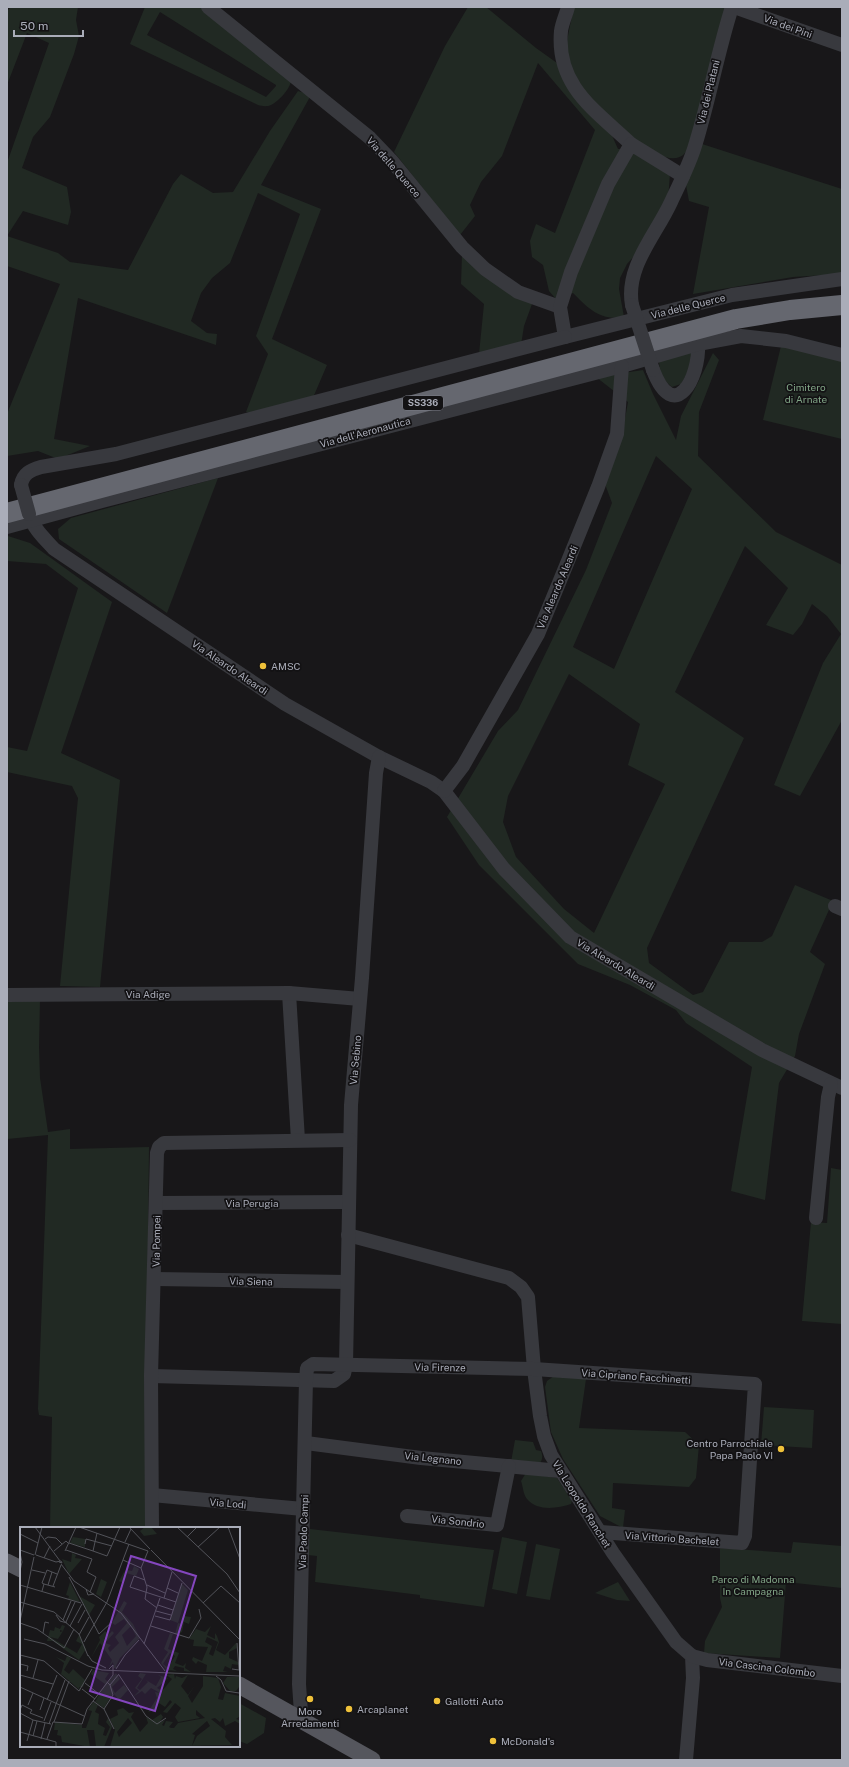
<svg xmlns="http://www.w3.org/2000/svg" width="849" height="1767" viewBox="0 0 849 1767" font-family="'Public Sans',sans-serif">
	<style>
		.green { fill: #212923; fill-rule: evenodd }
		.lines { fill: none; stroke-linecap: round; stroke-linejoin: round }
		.minor { stroke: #38393e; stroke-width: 14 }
		.major { stroke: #55565d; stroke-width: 17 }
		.highway { stroke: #65676f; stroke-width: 20 }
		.minor-bridge { stroke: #38393e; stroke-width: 14 }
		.poi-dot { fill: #efc13a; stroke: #131214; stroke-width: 1.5 }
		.labels { text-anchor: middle; stroke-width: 3.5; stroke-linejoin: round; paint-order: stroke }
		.shield { fill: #131214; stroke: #7d7e88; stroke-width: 1 }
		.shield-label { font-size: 9px; font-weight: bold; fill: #aaadb9 }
		.street-label { font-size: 10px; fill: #aaadb9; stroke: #131214 }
		.park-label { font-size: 10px; fill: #81a486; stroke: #131214 }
		.poi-label { font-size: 10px; fill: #aaadb9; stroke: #131214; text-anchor: start }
		.inset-road { fill: none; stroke: #525359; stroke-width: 1 }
		.view { fill: #8446be; fill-opacity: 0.15; stroke: #8446be; stroke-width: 2 }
		.inset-edge { fill: none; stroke: #aaadb9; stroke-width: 2 }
	</style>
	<rect width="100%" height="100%" fill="#181719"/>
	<g class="green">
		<polygon points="11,7 78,7 76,20 79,36 74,54 50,117 33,137 22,168 67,187 71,212 68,225 23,211 7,236 58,253 70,262 128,270 173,184 181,174 213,193 233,192 270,131 298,91 311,95 261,185 321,209 272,339 327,365 312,400 259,414 246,412 268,354 256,336 300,214 258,193 230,263 212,278 201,293 191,321 207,333 217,334 216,345 78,298 54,439 90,446 58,459 38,451 7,456 7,414 60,284 7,266 7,163 49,43 27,33 7,85 7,11"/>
		<path d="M145,7h56l90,74c-1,8 -12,20 -20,24 -4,2 -9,1 -13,0l-128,-61zM160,12l116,73v1l-10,11 -119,-62z"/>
		<path d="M468,7h18l50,41 21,15 4,11 49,57 8,18h15l37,25 -2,26 -32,54 -9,10 -7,14 -1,11 5,28c-24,4 -35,-8 -51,-24l-17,6 -7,-8 -6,-26 -11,-8 -2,-16 6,-17 19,9 40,-103 -57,-67 -36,93 -21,26 -11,23 5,11 -15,19 -66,-83 51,-106z"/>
		<path d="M574,7h155l-36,132c-2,4 -4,10 -8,14 -9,11 -28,2 -38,-4 -22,-20 -76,-61 -80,-91 -2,-16 4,-35 7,-51z"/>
		<polygon points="699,143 842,189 842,274 793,277 693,294 709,207 689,201 686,185"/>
		<polygon points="462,254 532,304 524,326 521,345 479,354 484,304 461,284"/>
		<polygon points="781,346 842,360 842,439 763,420"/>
		<path d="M690,351c6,10 -4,24 -9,33l-9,3c-10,-8 -13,-15 -13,-28z"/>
		<path d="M713,353l6,7 -20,52 -1,44 78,76 66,33v155l-42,76 -26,-11 49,-122 18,-29 -14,-18 -15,-12 -10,20 -9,11 -27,-10 22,-37 -43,-42 -70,146 69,46 -97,210 2,15 44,32 10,-3 26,-50h33l10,-6 23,-51 38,16 -23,51 15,12 -26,70 -4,22 -16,27 -14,117 -34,-9 21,-124 -66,-44 -10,-13 -46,-25 -52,-21 -99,-99 -32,-48 51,-86 20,-21 68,-140 26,-67 -7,-19 16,-43 7,-39 -32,-25 47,-7 10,24 23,46 5,-24zM656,456l36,33 -78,180 -41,-22zM569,674l71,50 -12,41 37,19 -71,149 -30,-24 -48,-52 -13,-35 5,-26z"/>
		<polygon points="218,478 167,613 59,539 58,529 71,518"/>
		<polygon points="8,536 30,543 112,602 61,753 120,780 100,987 60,986 78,798 72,786 7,772 7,747 27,751 78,588 46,564 7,561"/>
		<polygon points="40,1000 39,1047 40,1078 48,1132 70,1129 70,1149 149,1147 145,1528 50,1528 52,1417 39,1415 38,1409 48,1135 7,1139 7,1002"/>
		<polygon points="831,1168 842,1170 842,1324 802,1321 811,1222 827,1223"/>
		<polygon points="554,1376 586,1379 579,1428 685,1432 699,1445 696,1478 689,1487 613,1483 612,1508 625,1510 623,1528 600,1516 563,1459 551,1432 545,1387 547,1381"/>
		<polygon points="764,1407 814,1410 812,1448 761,1445"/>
		<path d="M515,1440l18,2 3,8 5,1c2,5 2,10 -3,13l-27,-2z"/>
		<path d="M526,1473l31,5 15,23 -1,3c-13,4 -33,8 -44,-5 -4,-5 -4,-13 -6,-18z"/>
		<polygon points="310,1529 494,1550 484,1607 420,1598 420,1595 315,1582 317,1556 308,1555"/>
		<polygon points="502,1537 527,1542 517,1594 492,1589"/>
		<polygon points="793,1542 842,1546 842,1588 786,1582 780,1658 704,1653 705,1641 722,1607 720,1598 720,1548 791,1553"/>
		<polygon points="536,1544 560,1549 550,1600 526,1596"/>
		<polygon points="618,1582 630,1601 617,1600 595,1593"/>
		<polygon points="239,1703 266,1718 264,1733 247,1744 239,1741"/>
	</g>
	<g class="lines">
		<g class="minor">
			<polyline points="208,7 370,138 391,160 462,247 485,269 518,292 560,307"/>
			<path d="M568,7c-2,8 -6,16 -7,24 -5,55 34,79 70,113"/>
			<polyline points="734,7 842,45"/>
			<polyline points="683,176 631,144 608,184 571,272 560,307 565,337 732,295 842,279"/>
			<path d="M632,305c-7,-38 24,-70 39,-103 8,-17 17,-35 23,-53 15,-47 23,-95 38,-142"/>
			<path d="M653,370c21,55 47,8 45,-26"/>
			<path d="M21,485c2,-12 10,-15 20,-18l75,-13 449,-117"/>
			<path d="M29,514c4,14 15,24 25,35l231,155 94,53 52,25 13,9 60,78 66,68 192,113 80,38"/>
			<polyline points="7,527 102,501 622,366 698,344 741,336 786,341 842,355"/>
			<polyline points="444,791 463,766 538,634 568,561 598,487 617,434 622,366"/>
			<polyline points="835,906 842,909"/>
			<polyline points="289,993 298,1140"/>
			<polyline points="7,995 289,993 360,999"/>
			<polyline points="156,1203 348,1202"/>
			<polyline points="816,1218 828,1097 831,1084"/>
			<polyline points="348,1235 509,1278 521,1287 528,1297 534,1369 540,1416 544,1436 551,1455 613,1553 676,1642 692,1656 693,1678 686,1760"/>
			<polyline points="155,1279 347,1282"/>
			<polyline points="151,1376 334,1381 344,1374 346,1365 351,1105 362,978 376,773 379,757"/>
			<polyline points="306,1443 421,1458 560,1471"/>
			<polyline points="152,1495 303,1509"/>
			<polyline points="407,1516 497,1525 509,1466"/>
			<polyline points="152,1528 151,1376 157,1153 159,1147 164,1143 350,1140"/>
			<polyline points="692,1656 707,1660 842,1676"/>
			<polyline points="309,1724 301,1713 299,1684 306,1380 307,1368 313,1364 534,1369 755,1384 745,1536 742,1543 601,1532"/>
		</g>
		<g class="major">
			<polyline points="7,1562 21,1569"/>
			<polyline points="239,1685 372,1760"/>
		</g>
		<polyline class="highway" points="7,513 736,319 790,310 842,305"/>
		<g class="minor-bridge">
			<polyline points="632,305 653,370"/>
			<polyline points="21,485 29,514"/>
		</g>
	</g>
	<g class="poi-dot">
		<circle cx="263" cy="666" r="4"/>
		<circle cx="781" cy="1449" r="4"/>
		<circle cx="310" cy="1699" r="4"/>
		<circle cx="437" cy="1701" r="4"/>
		<circle cx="349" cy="1709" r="4"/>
		<circle cx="493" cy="1741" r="4"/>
	</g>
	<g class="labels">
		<rect class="shield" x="403" y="396" width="40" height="14" rx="3"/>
		<g class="shield-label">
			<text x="423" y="406">SS336</text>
		</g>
		<g class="street-label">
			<text transform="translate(788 26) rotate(20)" y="4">Via dei Pini</text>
			<text transform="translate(708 92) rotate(-76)" y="4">Via dei Platani</text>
			<text transform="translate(394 167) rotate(49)" y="4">Via delle Querce</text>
			<text transform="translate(688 306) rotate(-14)" y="4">Via delle Querce</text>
			<text transform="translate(365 432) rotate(-15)" y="4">Via dell'Aeronautica</text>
			<text transform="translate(557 587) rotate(-67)" y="4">Via Aleardo Aleardi</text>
			<text transform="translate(230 667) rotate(34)" y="4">Via Aleardo Aleardi</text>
			<text transform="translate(616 964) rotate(31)" y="4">Via Aleardo Aleardi</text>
			<text x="148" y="998">Via Adige</text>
			<text transform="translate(355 1060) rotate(-85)" y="4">Via Sebino</text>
			<text x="252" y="1207">Via Perugia</text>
			<text transform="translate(156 1241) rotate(-89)" y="4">Via Pompei</text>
			<text transform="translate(251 1281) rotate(1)" y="4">Via Siena</text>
			<text transform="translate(440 1367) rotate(1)" y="4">Via Firenze</text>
			<text transform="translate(636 1376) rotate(4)" y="4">Via Cipriano Facchinetti</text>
			<text transform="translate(433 1458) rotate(6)" y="4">Via Legnano</text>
			<text transform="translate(228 1503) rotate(5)" y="4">Via Lodi</text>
			<text transform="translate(582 1504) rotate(58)" y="4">Via Leopoldo Ranchet</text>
			<text transform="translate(458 1521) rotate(6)" y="4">Via Sondrio</text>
			<text transform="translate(303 1532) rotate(-88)" y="4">Via Paolo Campi</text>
			<text transform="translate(672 1538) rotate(4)" y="4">Via Vittorio Bachelet</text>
			<text transform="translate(767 1667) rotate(7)" y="4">Via Cascina Colombo</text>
		</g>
		<g class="park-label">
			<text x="806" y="391">Cimitero<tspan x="806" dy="12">di Arnate</tspan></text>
			<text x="753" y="1583">Parco di Madonna<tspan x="753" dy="12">In Campagna</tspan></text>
		</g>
		<g class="poi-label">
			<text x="271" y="670">AMSC</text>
			<text x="773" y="1447" text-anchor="end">Centro Parrochiale<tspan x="773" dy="12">Papa Paolo VI</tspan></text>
			<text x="445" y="1705">Gallotti Auto</text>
			<text x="357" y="1713">Arcaplanet</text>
			<text x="310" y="1715" text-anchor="middle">Moro<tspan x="310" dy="12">Arredamenti</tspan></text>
			<text x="501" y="1745">McDonald's</text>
		</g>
	</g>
	<g transform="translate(20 1527)">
		<rect width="220" height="220" fill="#181719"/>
		<path d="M125,0h6l6,7 -13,2 -4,-5zM53,10l12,2v8l-15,-4zM52,26l4,2 -1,3 7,1 -13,15 -7,-15 9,3zM114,39l5,3 -3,7 -10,-3 -3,10 -4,-2 5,-9 3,-2 5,1zM81,52l6,3 -6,15 -5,-3zM50,55l10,20 -12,-3 1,-3 -3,-1zM162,57l6,6 -10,33 4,1 2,-8 7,1 -2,7 -5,-2 -2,10 -4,2h-3l3,-11 -8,-3zM59,69l16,9 -6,10zM104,74l3,2 -5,9 11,12 7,14 -20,20 -4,8 2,2h-4l-1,-6 -4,5 3,-7 -12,-17 -9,15 9,-18 -1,-3 6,-6 2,2 -3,7 8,-9 2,2 -9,10 6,2 -3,3 2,4 9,-9 -4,-6 12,-14 -3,-4 -9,6 -3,-2zM111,99l5,10 -9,10 -5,-11zM42,98l3,1 -2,5 -3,-1v2l3,-1 -5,8 -8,-2 30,18 -3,-2 5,-9 -6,-3 3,-6 7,14 -7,11 -26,-19h-6l3,-11 4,1 1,-4 5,2zM191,99l-4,9 8,4v-6l2,3 2,6 -3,8 9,5 11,-12 1,5 -8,4v6l9,4v3l-6,-1 -1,5 -6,-3 -2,5 5,1h-22l1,-7 -9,-4 -2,3 -4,-4 1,-3 9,4 6,-14 -15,-1 1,-6 -5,-1 7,-10 9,3zM187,110l11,5 -5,14 -4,-2 3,-8 -7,-4zM150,106l3,1 -5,15 11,4 -4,10 8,3 3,-3 -1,5 6,4 -7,-1v-3l-9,-2 -2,3 4,2 -10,-1 -6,-7 7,-11 -4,-3zM150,126l5,3 -7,12 -5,-4zM47,129l4,2 -7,12 5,4 4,-5 12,11 -2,7h-4l2,4 -20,-17 3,-11 -8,-6 9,4zM73,143l16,3 -4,6 3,3 8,-9 4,6 -8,8 3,6 9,-8 4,5 -9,10 -6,-7 -9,15 -9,-6 10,-18 -14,-10zM120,146l6,1 -9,14 3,2 8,-8 -2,-2 10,6 5,-9 -3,-2 10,3 -11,10 5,3 10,-12 -6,-4 8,-1 1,5 1,-3 6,2 6,-3 -7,11 7,9 7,-10 -7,11 4,7 11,-17v-10l15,2 3,9 -3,12 5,1 2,-7 15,3v20l-4,3 3,1 1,-2v6l-5,-3 -10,5 -2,-8 -3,4 -5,-4 -4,1 15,12 -1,6 7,8 -122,2 5,-17 -5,-11 8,-4 -1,-5 6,-2 6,5 5,-1 -3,5 9,15 8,-9 -2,-6 6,3 9,-6 2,3 -4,6 6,-3 -3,5 2,1 2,-5 7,1 -4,5 2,1h3l4,-5 27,-5 -9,-8v5l4,3 -22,4 -3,-5 6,-9 -6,-5 -8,10 -4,-1 9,-10 -2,-2 -5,7 -6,-4 -4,7 -7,2 9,-14 -2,-6 5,1 -9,-5 -6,6 -3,-3 -9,6 6,-6 -4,-3 7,-9 -4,-3zM108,191l4,5 -13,14 -2,-5zM187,194l3,5 -13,10 -5,10 3,-11 -3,-1zM207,150h13l-1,10 -3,4 -5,1 -8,-9zM73,175l5,3 -3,7 4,2 -1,10 7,4 -2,7 3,1 4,-9 -4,-5 2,-4 4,9 -8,20h-8l-2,-17h-7l3,17 -28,-5 -1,-6 -4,-1 1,-5h-4l1,-8 27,3v3h4l6,-17 -4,-1z" fill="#212923" fill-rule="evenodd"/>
		<path class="inset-road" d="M15,0l25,34M59,0l69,24M109,0l21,22M157,0l50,47 13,19M208,0l12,32M0,7l18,9M167,10l10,-10M25,12l3,-2 8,1 6,6M105,15l6,-13M49,16l24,8 4,-18M65,17l1,-5 26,7M178,20l22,-20M0,23l14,5M46,23l26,9 -5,13 9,5 -6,15M131,23l88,89M34,24l12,-10 2,2M45,24l11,-24M73,24l14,5 13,-29M128,24l-7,17 6,19 -2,12 12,9M0,26l2,9 -2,9M15,28l7,-28M16,28l20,7 5,-1 1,2 -3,-1M24,31l6,-12M103,33l18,8M41,37l13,17 47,32 44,58M12,43l13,3M49,50l30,57 13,-12M125,53l-11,-4 -4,11 46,15M24,57l-2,-1 5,-13 10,4M0,58l61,18M28,58l4,-13M127,58l18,8M33,59l8,-21M147,61l11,5M66,62l2,6 6,-1M22,64l2,-7 11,3M144,71l8,-26M0,75l34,10 25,22 9,22M183,76l18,-17 19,17M138,78l15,5M136,84l15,4M36,88l4,6 7,2M135,89l15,4 12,-37M43,93l8,-19M0,94l14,-64M46,95l9,-20M0,96l17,6 27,19 10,-19M58,96l7,-13M50,99l12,-22M131,99l38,12 12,-20 -2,-9M23,106l2,-11 4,1M59,108l10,-18M4,112l21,5 43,22 14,4 138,6M64,115l23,-40 22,-58M124,117l16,-46M0,128l24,6 35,30 13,-22M68,128l4,6 14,7M0,137l8,2 -1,5M96,142l9,-14 14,-15M212,142l7,1 -2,-27M0,148l33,9M99,148l27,41 11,8 9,-6M196,149l5,4 5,11 13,2M13,151l5,-18M87,155l3,3 9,-11M65,156l14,11M0,160l64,29M62,162l13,10M27,173l10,-25M73,174l11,8 10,20M36,177l9,-24M8,178l5,-12M84,182l9,-14 -3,-10M0,183l2,-5 10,5 -2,3 13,5M20,183l4,-12M0,186l13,7 18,4M24,194l7,-19M34,195l15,-41M29,197l7,-20M0,205l36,10v5M13,209l4,-15M21,212l4,-16M27,212l6,-17 29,2 5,-15 26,-34v-10l-4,4M7,214l6,-21"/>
		<path class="view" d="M111,29l65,20 -41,135 -65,-20z"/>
		<rect width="220" height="220" class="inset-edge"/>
	</g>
	<rect width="849" height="1767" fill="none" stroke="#aaadb9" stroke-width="16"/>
	<path d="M14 30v6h69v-6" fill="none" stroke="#aaadb9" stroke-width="2"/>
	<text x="20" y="30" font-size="12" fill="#aaadb9" stroke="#131214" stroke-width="3" paint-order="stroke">50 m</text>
</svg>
